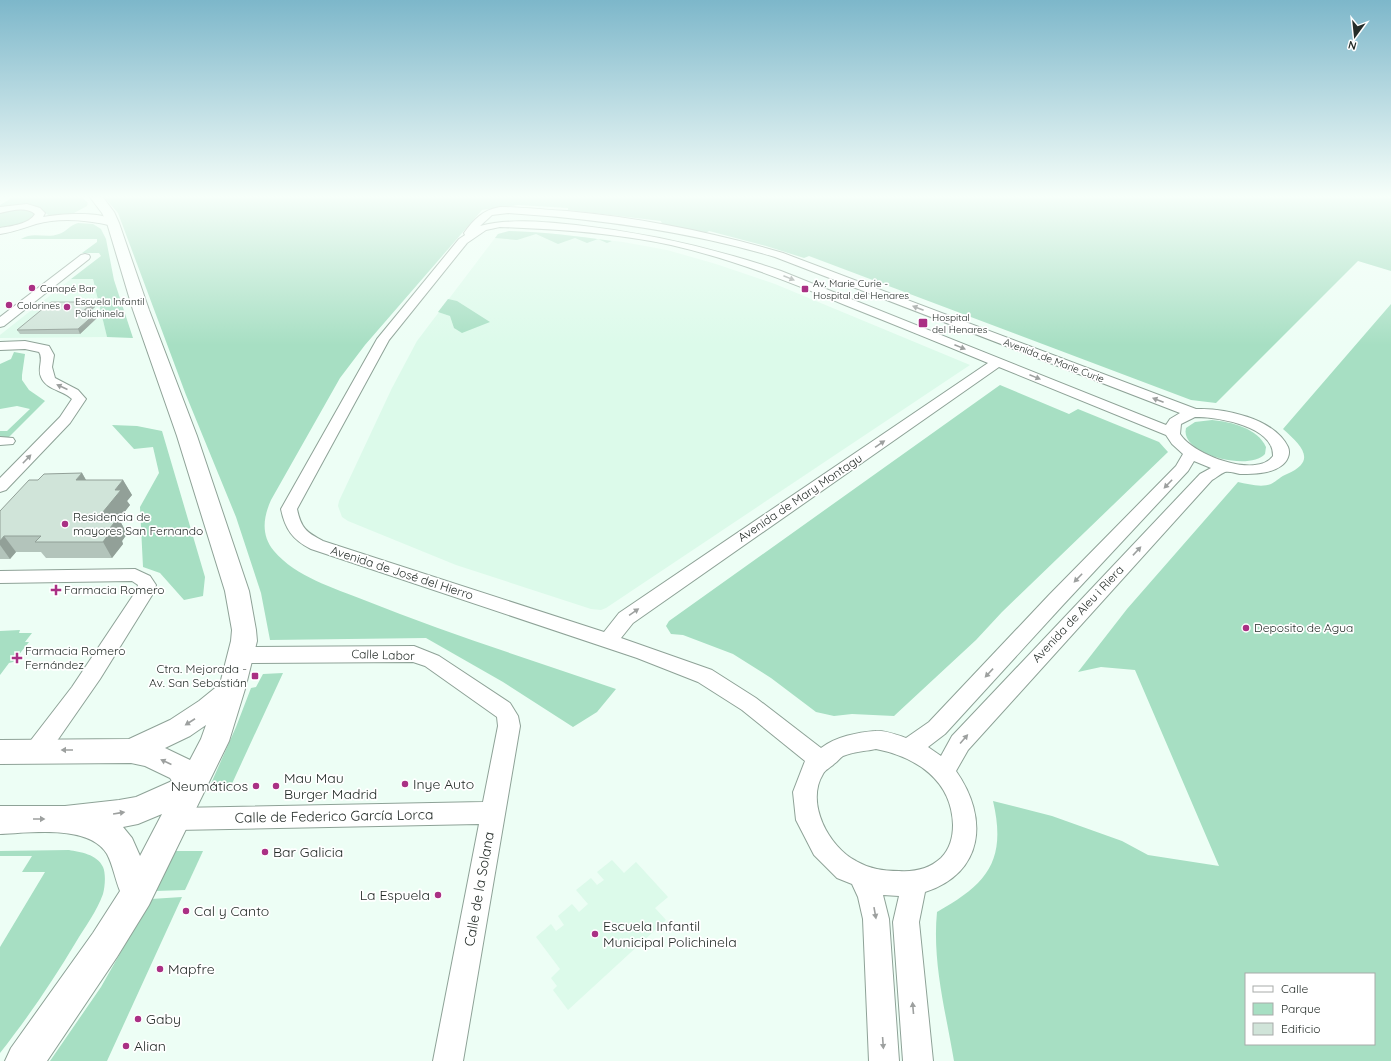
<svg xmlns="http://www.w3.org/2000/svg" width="1391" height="1061" viewBox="0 0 1391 1061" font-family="Quicksand,sans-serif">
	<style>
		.built { fill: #dcfaea }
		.green { fill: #a7dfc3; fill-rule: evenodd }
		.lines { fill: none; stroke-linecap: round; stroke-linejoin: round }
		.street-casing { stroke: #8ea297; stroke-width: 2 }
		.secondary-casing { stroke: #8ea297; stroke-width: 2 }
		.street { fill: #fff; fill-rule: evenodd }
		.secondary { fill: #fff; fill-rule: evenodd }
		.wall { fill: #b3c4bb }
		.shaded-wall { fill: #92a098 }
		.building { fill: #d0e4d9; stroke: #92a098 }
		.oneway { fill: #9da09f }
		.poi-dot { fill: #aa3084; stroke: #fff; stroke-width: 1.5 }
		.labels { text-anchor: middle; stroke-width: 3.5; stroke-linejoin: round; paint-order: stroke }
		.far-poi-label { font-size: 10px; fill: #252d29; stroke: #fff; text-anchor: start }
		.far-street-label { font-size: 10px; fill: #252d29; stroke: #fff }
		.street-label { font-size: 12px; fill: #252d29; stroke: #fff }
		.poi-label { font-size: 12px; fill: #252d29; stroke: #fff; text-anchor: start }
		.near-poi-label { font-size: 14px; fill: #252d29; stroke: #fff; text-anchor: start }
		.near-street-label { font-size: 14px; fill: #252d29; stroke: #fff }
	</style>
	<rect width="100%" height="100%" fill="#edfef5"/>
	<g class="built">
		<polygon points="509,231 555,234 623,242 667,250 716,264 775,284 970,365 606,608 601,610 591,609 456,565 348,521 342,517 338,506 339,501 392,388 417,341 498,234"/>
		<polygon points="71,279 93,279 107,337 0,338 0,335"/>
		<polygon points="612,860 624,873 636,862 668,897 655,908 666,920 568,1010 553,990 557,986 551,978 560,969 536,937 551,924 556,931 564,925 558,916 572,904 579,912 588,904 576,890 591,878 597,885 604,880 597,872"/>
	</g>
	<g class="green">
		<polygon points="15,196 81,196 88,203 87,206 74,213 51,217 37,207 0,208 0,205"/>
		<path d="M103,196h1288v75l-33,-10 -142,142 -25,-3 -382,-144 -5,2 -38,-12 -57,-15 -3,2 -44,-9 -1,-3 -93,-11v-2l-50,-3 -36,5 -117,135 -25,33 -69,122c-8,18 -10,35 3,51 22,26 60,37 90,49 82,33 168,60 252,89l-19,23 -24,15 -70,-45 -77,-44 -156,2 -9,-47 -25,-76 -50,-122 -68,-182z"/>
		<polygon points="23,210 28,210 35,214 25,222 0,229 0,212"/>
		<path d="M78,223l15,1 8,5 5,10 8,41 19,58 -26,-1 -14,-58h-22l30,-23 -2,-3h-17l15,-11v-3h-76c12,-8 25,0 38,-5 7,-2 11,-9 19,-11z"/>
		<path d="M509,231c35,1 69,5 103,10l-5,2 -9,-4 -11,4 -12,-5 -17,6 -22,-10 -19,6 -22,-2 3,-4z"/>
		<polygon points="448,299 457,301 490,322 462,333 454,328 450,316 438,312"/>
		<path d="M1391,304v757h-437c-8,-48 -22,-99 -17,-149 50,-28 70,-51 56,-111l59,15 70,25 26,14 71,11 -84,-196 -34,-3 -23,5 49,-63 111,-127c10,2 23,6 33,2 6,-3 10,-8 16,-10 31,-13 14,-29 -4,-45zM1246,974h128v70h-128z"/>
		<polygon points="14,352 25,354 22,375 22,380 29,390 45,401 8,438 0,439 0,431 7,431 30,409 17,406 0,409 0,364 11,359"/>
		<polygon points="1000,385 1069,414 1078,409 1159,442 1168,452 1002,612 976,640 894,716 852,714 834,716 816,712 771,678 733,654 683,635 671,634 666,626 669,621"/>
		<path d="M1212,420c20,2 45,8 54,27l-1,7c-16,18 -86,0 -79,-26l9,-6z"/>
		<polygon points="112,425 137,426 162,431 205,577 203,596 184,600 160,573 143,567 140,507 159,473 153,447 134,449"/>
		<polygon points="20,630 19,633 32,633 25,642 29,642 13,662 9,663 0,675 0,631"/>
		<polygon points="283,673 230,788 209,788 236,727 251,688 256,687 263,674"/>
		<path d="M69,850c11,2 28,4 34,17 3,7 2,20 0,27 -6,17 -18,33 -27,48 -24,40 -47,74 -76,111v-106l45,-75h-23l10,-16h-32v-5z"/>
		<polygon points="175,851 203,851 185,890 155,891"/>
		<polygon points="182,897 107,1061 50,1061 101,987 151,899"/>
	</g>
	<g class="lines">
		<defs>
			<g id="street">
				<path d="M27,204l13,4 5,5 -2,4c16,-3 63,-7 75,6l-5,3c-25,-6 -52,-9 -77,-2 -12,4 -23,8 -36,10v-6c12,-2 29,-4 35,-14 -10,-8 -24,-3 -35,-1v-6z"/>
				<path d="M500,207c22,0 45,3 67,4 74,7 145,21 216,42l413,156c28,-1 78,9 92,38 3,7 -1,15 -7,19 -11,8 -28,8 -41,8 -5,-1 -11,-3 -15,-2 -5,2 -9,6 -13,8l-244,270 -12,21c33,47 28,102 -31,121l-6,30 14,139h-30l-10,-139 6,-26 -16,-1 6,24 10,142h-30l-6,-142 -5,-22 -6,-13 -15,-6 -23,-23 -18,-35 -3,-28 12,-31 -63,-51 -44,-28 -61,-24 -326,-109c-18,-9 -26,-20 -30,-40l96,-170 82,-100 6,-4 -1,-2c10,-14 19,-23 36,-26zM508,213c91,6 180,18 267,44l405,156 -10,6 -4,6 -385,-154c-67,-23 -134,-38 -205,-46 -31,-3 -65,-7 -96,1l12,-11zM500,227c57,2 115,6 171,18 61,14 117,36 174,60 48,19 95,38 143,58l-369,250 -15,19 -281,-91c-17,-9 -22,-13 -26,-32l92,-169 78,-97 19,-13zM999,367l167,68 6,9 11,10 -7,12 -127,129 -120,127 -23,16c-9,-3 -21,-8 -31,-7 -17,1 -40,6 -54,17l-65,-50 -44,-28 -91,-32 12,-15zM1195,417c23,0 79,9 78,39 -16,23 -80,-1 -93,-22l1,-10zM1194,461l17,7 -11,6 -248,262 -11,20 -13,-9 17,-13 118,-129 125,-134zM876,749c40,8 76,31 77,76 0,12 -3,24 -12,33 -12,11 -26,14 -42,13 -16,0 -29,-2 -43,-10 -27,-14 -51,-58 -33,-87 2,-4 8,-7 11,-10 3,-2 6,-6 9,-8 10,-4 23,-5 33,-7z"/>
				<polygon points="85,254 89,255 90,257 89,259 4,326 0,327 0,317 81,255"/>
				<path d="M25,341l24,5 5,9 -2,12 3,11 23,12 8,9 -16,24 -64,67 -6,2v-14l60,-61 12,-18c-9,-9 -26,-9 -31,-22 -4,-8 3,-18 -2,-25l-14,-3 -25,1v-8z"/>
				<polygon points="0,437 13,438 15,441 13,444 0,445"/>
				<polygon points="135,569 150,576 156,585 154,592 100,679 59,738 44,758 36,760 28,758 25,751 28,744 72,687 136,591 138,585 132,581 0,583 0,571"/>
				<polygon points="414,646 439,656 510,703 518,716 520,726 463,1061 433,1061 479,824 176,830 168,827 164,819 168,811 176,808 483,802 498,726 497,717 425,666 413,662 239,663 232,660 229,655 232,650 239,647"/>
			</g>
			<path id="secondary" d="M89,196h13l12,16 5,11 30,87 48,126 52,155 7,39 1,11 -12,48 -16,52 -80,164 -32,52 -70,104h-42l6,-13 82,-115 27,-42c-5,-12 -7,-26 -13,-37 -18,-30 -77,-21 -107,-20v-28h65l54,-6 17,-3 36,-16 -2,-3 -25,-12 -14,-3 -131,1v-24l129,-1 41,-19 29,-19 21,-17 11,-43 1,-11 -7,-39 -48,-155 -44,-126 -26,-87 -5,-10zM206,725l-5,14 -11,21 -25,-12 25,-12zM162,814l-22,42 -8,-18 -9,-11 15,-3z"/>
		</defs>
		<use href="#street" class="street-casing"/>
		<use href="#secondary" class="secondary-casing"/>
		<use href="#street" class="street"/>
		<use href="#secondary" class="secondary"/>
	</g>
	<g class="wall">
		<polygon points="93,302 95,307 88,313 98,317 80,334 20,334 17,330"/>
		<polygon points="82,473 86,480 123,480 132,495 127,501 130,505 119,519 127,534 122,541 123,544 112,558 46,558 41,552 16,552 10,559 0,559 0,511 38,480"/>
	</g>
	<g class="shaded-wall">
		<polygon points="93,302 95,307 83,318 81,313"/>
		<polygon points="96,313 98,317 80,334 78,329"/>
		<polygon points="82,473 91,489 76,480"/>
		<polygon points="123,480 132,495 127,501 130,505 119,519 127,534 122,541 123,544 112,558 103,542 98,518 115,490"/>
		<polygon points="4,536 16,552 10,559 0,545 0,541"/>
	</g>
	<g class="building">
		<polygon points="51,302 93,302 81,313 96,313 78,329 17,330"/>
		<polygon points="82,473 76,480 123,480 115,490 121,490 98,518 118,518 110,528 113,528 103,542 35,542 41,536 4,536 0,541 0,511 29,480 38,480 44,474"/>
	</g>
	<defs><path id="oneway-solid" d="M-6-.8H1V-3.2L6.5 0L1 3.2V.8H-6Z"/></defs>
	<g class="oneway">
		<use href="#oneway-solid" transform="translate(789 278) rotate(22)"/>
		<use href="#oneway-solid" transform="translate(918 308) rotate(-159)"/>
		<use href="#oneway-solid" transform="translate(960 347) rotate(22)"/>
		<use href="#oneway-solid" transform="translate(1035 377) rotate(22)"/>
		<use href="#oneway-solid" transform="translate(62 387) rotate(-156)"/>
		<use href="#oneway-solid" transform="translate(1158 400) rotate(-159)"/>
		<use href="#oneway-solid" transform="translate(880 444) rotate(-34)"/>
		<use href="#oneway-solid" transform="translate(27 459) rotate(-46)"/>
		<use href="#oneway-solid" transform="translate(1168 484) rotate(134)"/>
		<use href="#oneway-solid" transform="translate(1137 551) rotate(-47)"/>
		<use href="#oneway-solid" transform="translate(1078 578) rotate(134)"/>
		<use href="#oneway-solid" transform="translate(634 612) rotate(-35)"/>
		<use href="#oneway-solid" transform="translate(989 673) rotate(133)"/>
		<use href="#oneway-solid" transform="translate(190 722) rotate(147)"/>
		<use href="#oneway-solid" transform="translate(964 739) rotate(-49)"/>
		<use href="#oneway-solid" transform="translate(67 750) rotate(180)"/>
		<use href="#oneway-solid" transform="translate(166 762) rotate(-155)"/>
		<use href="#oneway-solid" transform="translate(119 813) rotate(-9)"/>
		<use href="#oneway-solid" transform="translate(39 819)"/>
		<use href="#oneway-solid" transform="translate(875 913) rotate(80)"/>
		<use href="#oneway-solid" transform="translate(913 1008) rotate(-95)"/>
		<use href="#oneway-solid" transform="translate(883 1043) rotate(86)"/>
	</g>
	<linearGradient id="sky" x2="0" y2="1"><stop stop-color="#7db7ca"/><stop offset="0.57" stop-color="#f7fffa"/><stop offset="1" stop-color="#f7fffa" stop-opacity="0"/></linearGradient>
	<rect width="1391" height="345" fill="url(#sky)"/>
	<g class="poi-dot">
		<circle cx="32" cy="288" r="4"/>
		<rect x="801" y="285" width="8" height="8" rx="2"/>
		<circle cx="9" cy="305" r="4"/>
		<circle cx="67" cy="307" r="4"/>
		<rect x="918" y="318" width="10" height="10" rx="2"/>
		<circle cx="65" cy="524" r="4"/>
		<path d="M54 584h4v4h4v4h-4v4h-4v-4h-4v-4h4z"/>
		<circle cx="1246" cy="628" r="4"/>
		<path d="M15 652h4v4h4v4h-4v4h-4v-4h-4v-4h4z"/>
		<rect x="251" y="672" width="8" height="8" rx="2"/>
		<circle cx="405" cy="784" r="4"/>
		<circle cx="256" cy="786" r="4"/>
		<circle cx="276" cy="786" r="4"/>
		<circle cx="265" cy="852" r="4"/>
		<circle cx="438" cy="895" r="4"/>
		<circle cx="186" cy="911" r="4"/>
		<circle cx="595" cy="934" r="4"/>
		<circle cx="160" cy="969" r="4"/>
		<circle cx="138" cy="1019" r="4"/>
		<circle cx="126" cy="1046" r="4"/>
	</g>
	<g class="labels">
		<g class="far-poi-label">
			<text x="813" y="287">Av. Marie Curie -<tspan x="813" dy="12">Hospital del Henares</tspan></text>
			<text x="40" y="292">Canapé Bar</text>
			<text x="75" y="305">Escuela Infantil<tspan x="75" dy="12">Polichinela</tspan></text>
			<text x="17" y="309">Colorines</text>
			<text x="932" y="321">Hospital<tspan x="932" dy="12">del Henares</tspan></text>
		</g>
		<g class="far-street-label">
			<text transform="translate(1054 360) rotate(21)" y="4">Avenida de Marie Curie</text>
		</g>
		<g class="street-label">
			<text transform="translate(800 498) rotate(-34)" y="4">Avenida de Mary Montagu</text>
			<text transform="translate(402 573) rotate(18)" y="4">Avenida de José del Hierro</text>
			<text transform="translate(1078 614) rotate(-47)" y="4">Avenida de Aleu i Riera</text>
			<text transform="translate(383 655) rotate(2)" y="4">Calle Labor</text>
		</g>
		<g class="poi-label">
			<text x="73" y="521">Residencia de<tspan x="73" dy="14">mayores San Fernando</tspan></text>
			<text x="64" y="594">Farmacia Romero</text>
			<text x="1254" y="632">Deposito de Agua</text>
			<text x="25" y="655">Farmacia Romero<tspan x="25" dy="14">Fernández</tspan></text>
			<text x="247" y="673" text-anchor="end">Ctra. Mejorada -<tspan x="247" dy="14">Av. San Sebastián</tspan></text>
		</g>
		<g class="near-poi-label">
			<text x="284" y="783">Mau Mau<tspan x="284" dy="16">Burger Madrid</tspan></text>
			<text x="413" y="789">Inye Auto</text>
			<text x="248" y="791" text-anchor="end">Neumáticos</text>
			<text x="273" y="857">Bar Galicia</text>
			<text x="430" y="900" text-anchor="end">La Espuela</text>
			<text x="194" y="916">Cal y Canto</text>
			<text x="603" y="931">Escuela Infantil<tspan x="603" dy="16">Municipal Polichinela</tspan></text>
			<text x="168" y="974">Mapfre</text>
			<text x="146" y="1024">Gaby</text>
			<text x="134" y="1051">Alian</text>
		</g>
		<g class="near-street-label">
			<text transform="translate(334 816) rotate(-1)" y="5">Calle de Federico García Lorca</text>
			<text transform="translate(479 889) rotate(-80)" y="5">Calle de la Solana</text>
		</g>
	</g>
	<rect x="1245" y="973" width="130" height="72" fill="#ffffff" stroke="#a8aba9"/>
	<rect x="1253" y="986" width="20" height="6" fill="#ffffff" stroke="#a8aba9"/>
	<text x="1281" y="993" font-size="12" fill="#252d29">Calle</text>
	<rect x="1253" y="1003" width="20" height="12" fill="#a7dfc3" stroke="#a8aba9"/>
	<text x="1281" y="1013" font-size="12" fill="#252d29">Parque</text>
	<rect x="1253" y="1023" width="20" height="12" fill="#d0e4d9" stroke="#a8aba9"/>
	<text x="1281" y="1033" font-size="12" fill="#252d29">Edificio</text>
	<g transform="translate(1355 36) rotate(195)" stroke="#ffffff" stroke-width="3" paint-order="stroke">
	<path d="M0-3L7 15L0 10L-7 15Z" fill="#252d29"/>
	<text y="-6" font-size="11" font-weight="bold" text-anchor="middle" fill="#252d29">N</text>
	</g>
</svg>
